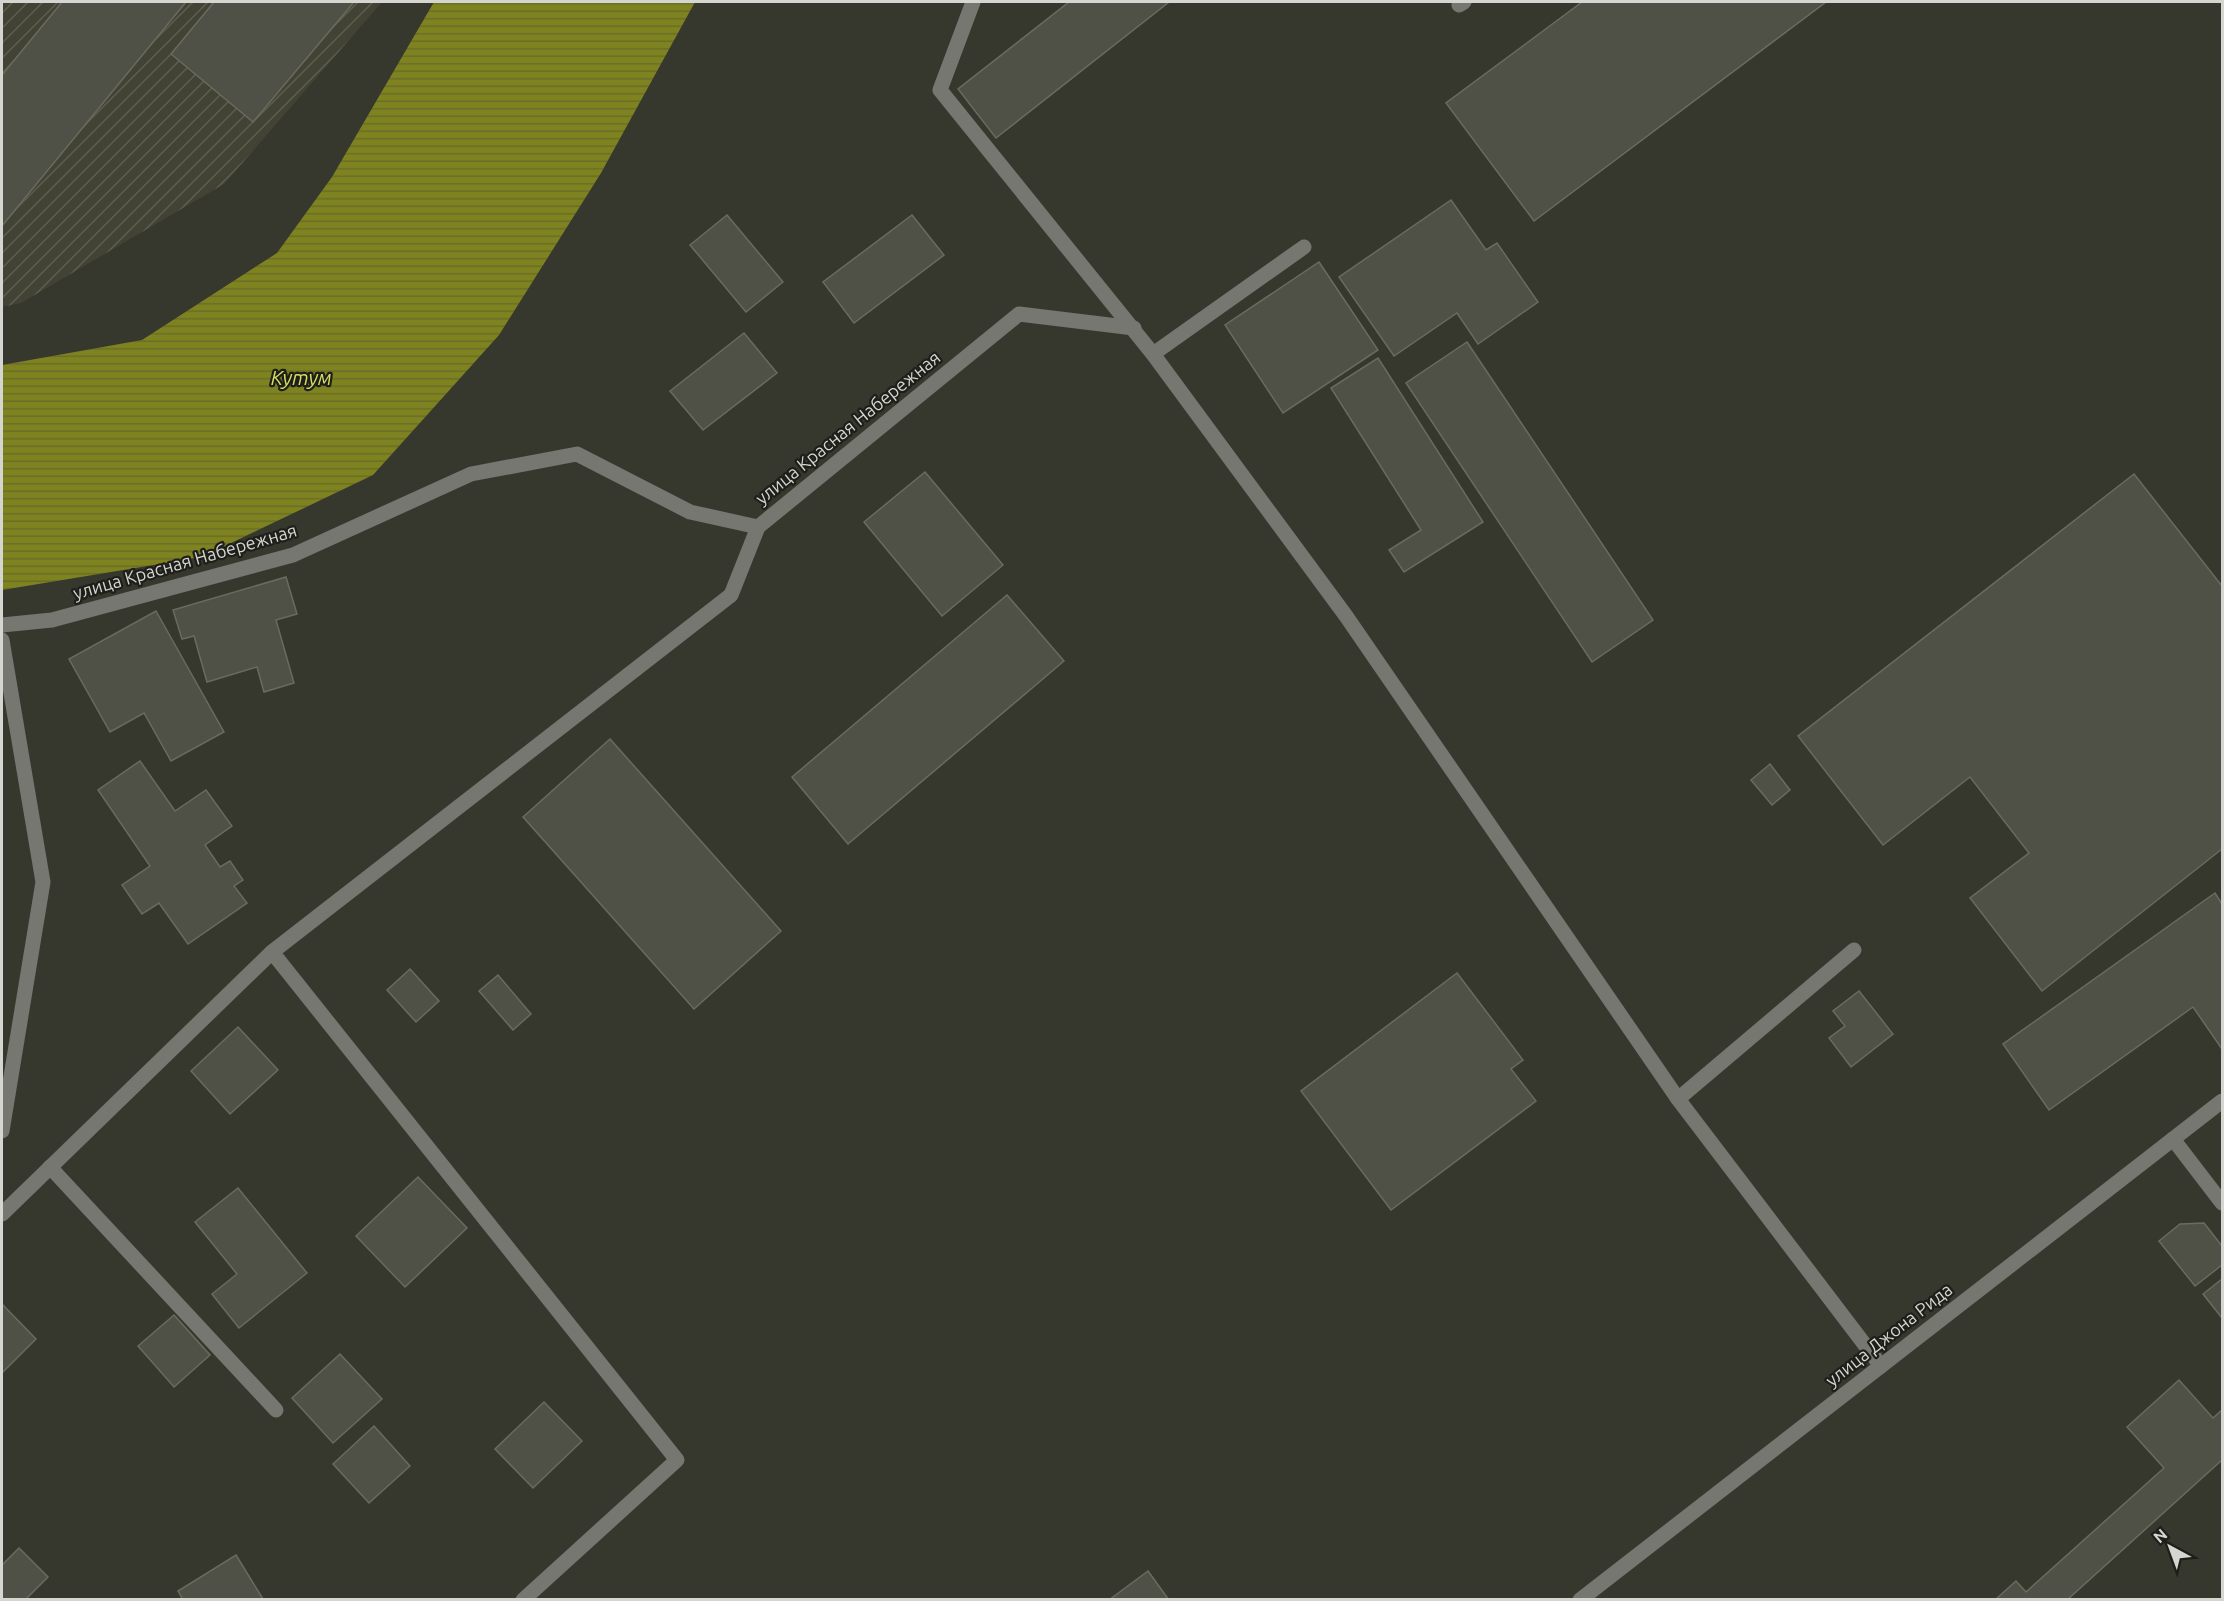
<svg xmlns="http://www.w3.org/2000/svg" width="2224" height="1601" viewBox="0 0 2224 1601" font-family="Ubuntu,sans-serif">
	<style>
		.industrial { fill: url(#industrial-furrows) }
		.water { fill: url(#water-rules) }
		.building { fill: #505146; stroke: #6a6b5f; stroke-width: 1.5 }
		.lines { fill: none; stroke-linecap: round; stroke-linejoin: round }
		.minor { stroke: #767771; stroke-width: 15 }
		.labels { text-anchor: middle; stroke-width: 4.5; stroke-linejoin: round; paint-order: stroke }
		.street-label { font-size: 18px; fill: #d6d6d0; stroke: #1e1f1a }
		.water-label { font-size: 20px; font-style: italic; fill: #d6dd60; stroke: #1e1f1a }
	</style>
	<defs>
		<pattern id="industrial-furrows" width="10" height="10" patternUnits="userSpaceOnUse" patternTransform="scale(1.5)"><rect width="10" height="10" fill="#424334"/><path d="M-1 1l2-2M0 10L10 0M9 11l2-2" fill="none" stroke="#5d5d50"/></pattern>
		<pattern id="water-rules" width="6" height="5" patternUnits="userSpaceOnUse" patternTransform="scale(1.5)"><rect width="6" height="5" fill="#7f831f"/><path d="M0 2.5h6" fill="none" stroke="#696c2a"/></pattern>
	</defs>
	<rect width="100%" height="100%" fill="#37382d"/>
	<polygon class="industrial" points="2,2 382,2 224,184 21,303 2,307"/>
	<polygon class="water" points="434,2 695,2 601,173 499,335 373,475 202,557 2,590 2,365 142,340 277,253 332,177"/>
	<g class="building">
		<polygon points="62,2 186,2 2,226 2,75"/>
		<polygon points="214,2 354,2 253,122 171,54"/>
		<polygon points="1069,2 1169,2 996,138 958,89"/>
		<polygon points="1582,2 1826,2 1534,221 1446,103"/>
		<polygon points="1451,200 1486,250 1497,243 1538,302 1478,344 1457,313 1394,356 1339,277"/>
		<polygon points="727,215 783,282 746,312 690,245"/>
		<polygon points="912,215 944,255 854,323 823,282"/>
		<polygon points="1319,262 1378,350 1283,413 1225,325"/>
		<polygon points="744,333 777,373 703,430 670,391"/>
		<polygon points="1467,342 1653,620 1592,662 1406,383"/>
		<polygon points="1378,358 1483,522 1404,572 1389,550 1421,530 1331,388"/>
		<polygon points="925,472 1003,565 942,616 864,522"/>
		<polygon points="2134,474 2222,586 2222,849 2042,991 1970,898 2029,853 1970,777 1883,845 1798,736"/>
		<polygon points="286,577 297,614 276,620 294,683 264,692 257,667 207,682 194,636 182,639 173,610"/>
		<polygon points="1007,595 1064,661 848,844 792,777"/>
		<polygon points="156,611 224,732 171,761 144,713 110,732 69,659"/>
		<polygon points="610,739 781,931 694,1009 523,817"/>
		<polygon points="140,761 175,811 206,790 232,826 205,845 220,867 230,861 243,880 234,886 247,903 188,944 159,903 142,914 122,885 150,866 98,790"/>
		<polygon points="1770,764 1790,790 1772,805 1751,780"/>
		<polygon points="2215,893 2222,904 2222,1049 2193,1007 2049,1110 2003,1044"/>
		<polygon points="410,969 439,1001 416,1022 387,990"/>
		<polygon points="1457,973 1523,1060 1511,1069 1536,1101 1391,1210 1301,1091"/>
		<polygon points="498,975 531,1014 513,1030 479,991"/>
		<polygon points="1859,991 1893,1034 1851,1067 1829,1038 1845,1026 1833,1011"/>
		<polygon points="238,1027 278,1070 230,1114 191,1071"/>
		<polygon points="418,1177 467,1228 405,1287 356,1236"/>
		<polygon points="238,1188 307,1273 239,1328 212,1294 237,1274 195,1222"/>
		<polygon points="2204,1223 2222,1246 2222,1265 2195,1286 2159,1241 2180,1224"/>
		<polygon points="2222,1279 2222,1318 2203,1294"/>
		<polygon points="2,1304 36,1339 2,1373"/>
		<polygon points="174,1315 210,1355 174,1387 138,1346"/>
		<polygon points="340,1354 382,1399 333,1443 292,1398"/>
		<polygon points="2179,1380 2213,1418 2222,1410 2222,1460 2067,1600 1995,1600 2016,1581 2026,1592 2164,1468 2127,1427"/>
		<polygon points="544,1402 582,1441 533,1488 495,1449"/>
		<polygon points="374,1426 410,1466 369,1503 333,1464"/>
		<polygon points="19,1548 48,1577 25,1600 2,1600 2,1565"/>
		<polygon points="236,1555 263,1599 183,1600 178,1591"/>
		<polygon points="1148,1571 1169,1600 1109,1600"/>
	</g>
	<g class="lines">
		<g class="minor">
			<polyline points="973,2 940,90 1153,354 1346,616 1678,1099 1881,1366"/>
			<polyline points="1459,5 1464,2"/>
			<polyline points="1153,354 1304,247"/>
			<polyline points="2,625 52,620 293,555 471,474 577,454 690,512 758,527 1019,314 1134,328"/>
			<polyline points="2,640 43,882 2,1131"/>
			<polyline points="272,952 677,1460 523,1600"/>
			<polyline points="1678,1099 1854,950"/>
			<polyline points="2173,1139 2222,1203"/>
			<polyline points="50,1167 276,1410"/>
			<polyline points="2,1214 272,952 731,595 758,527"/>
			<polyline points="1580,1600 2222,1101"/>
		</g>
	</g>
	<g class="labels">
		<g class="street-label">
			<text transform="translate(848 428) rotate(-39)" y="6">улица Красная Набережная</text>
			<text transform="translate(185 562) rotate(-16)" y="6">улица Красная Набережная</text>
			<text transform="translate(1889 1335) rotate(-38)" y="6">улица Джона Рида</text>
		</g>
		<g class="water-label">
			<text x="301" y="385">Кутум</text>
		</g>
	</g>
	<rect width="2224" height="1601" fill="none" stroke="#d6d6d0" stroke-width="6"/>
	<g transform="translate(2170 1547) rotate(319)" stroke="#1e1f1a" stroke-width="4.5" paint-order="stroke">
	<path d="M0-4.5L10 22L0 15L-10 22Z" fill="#d6d6d0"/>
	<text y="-9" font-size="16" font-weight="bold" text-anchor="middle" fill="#d6d6d0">N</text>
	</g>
</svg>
